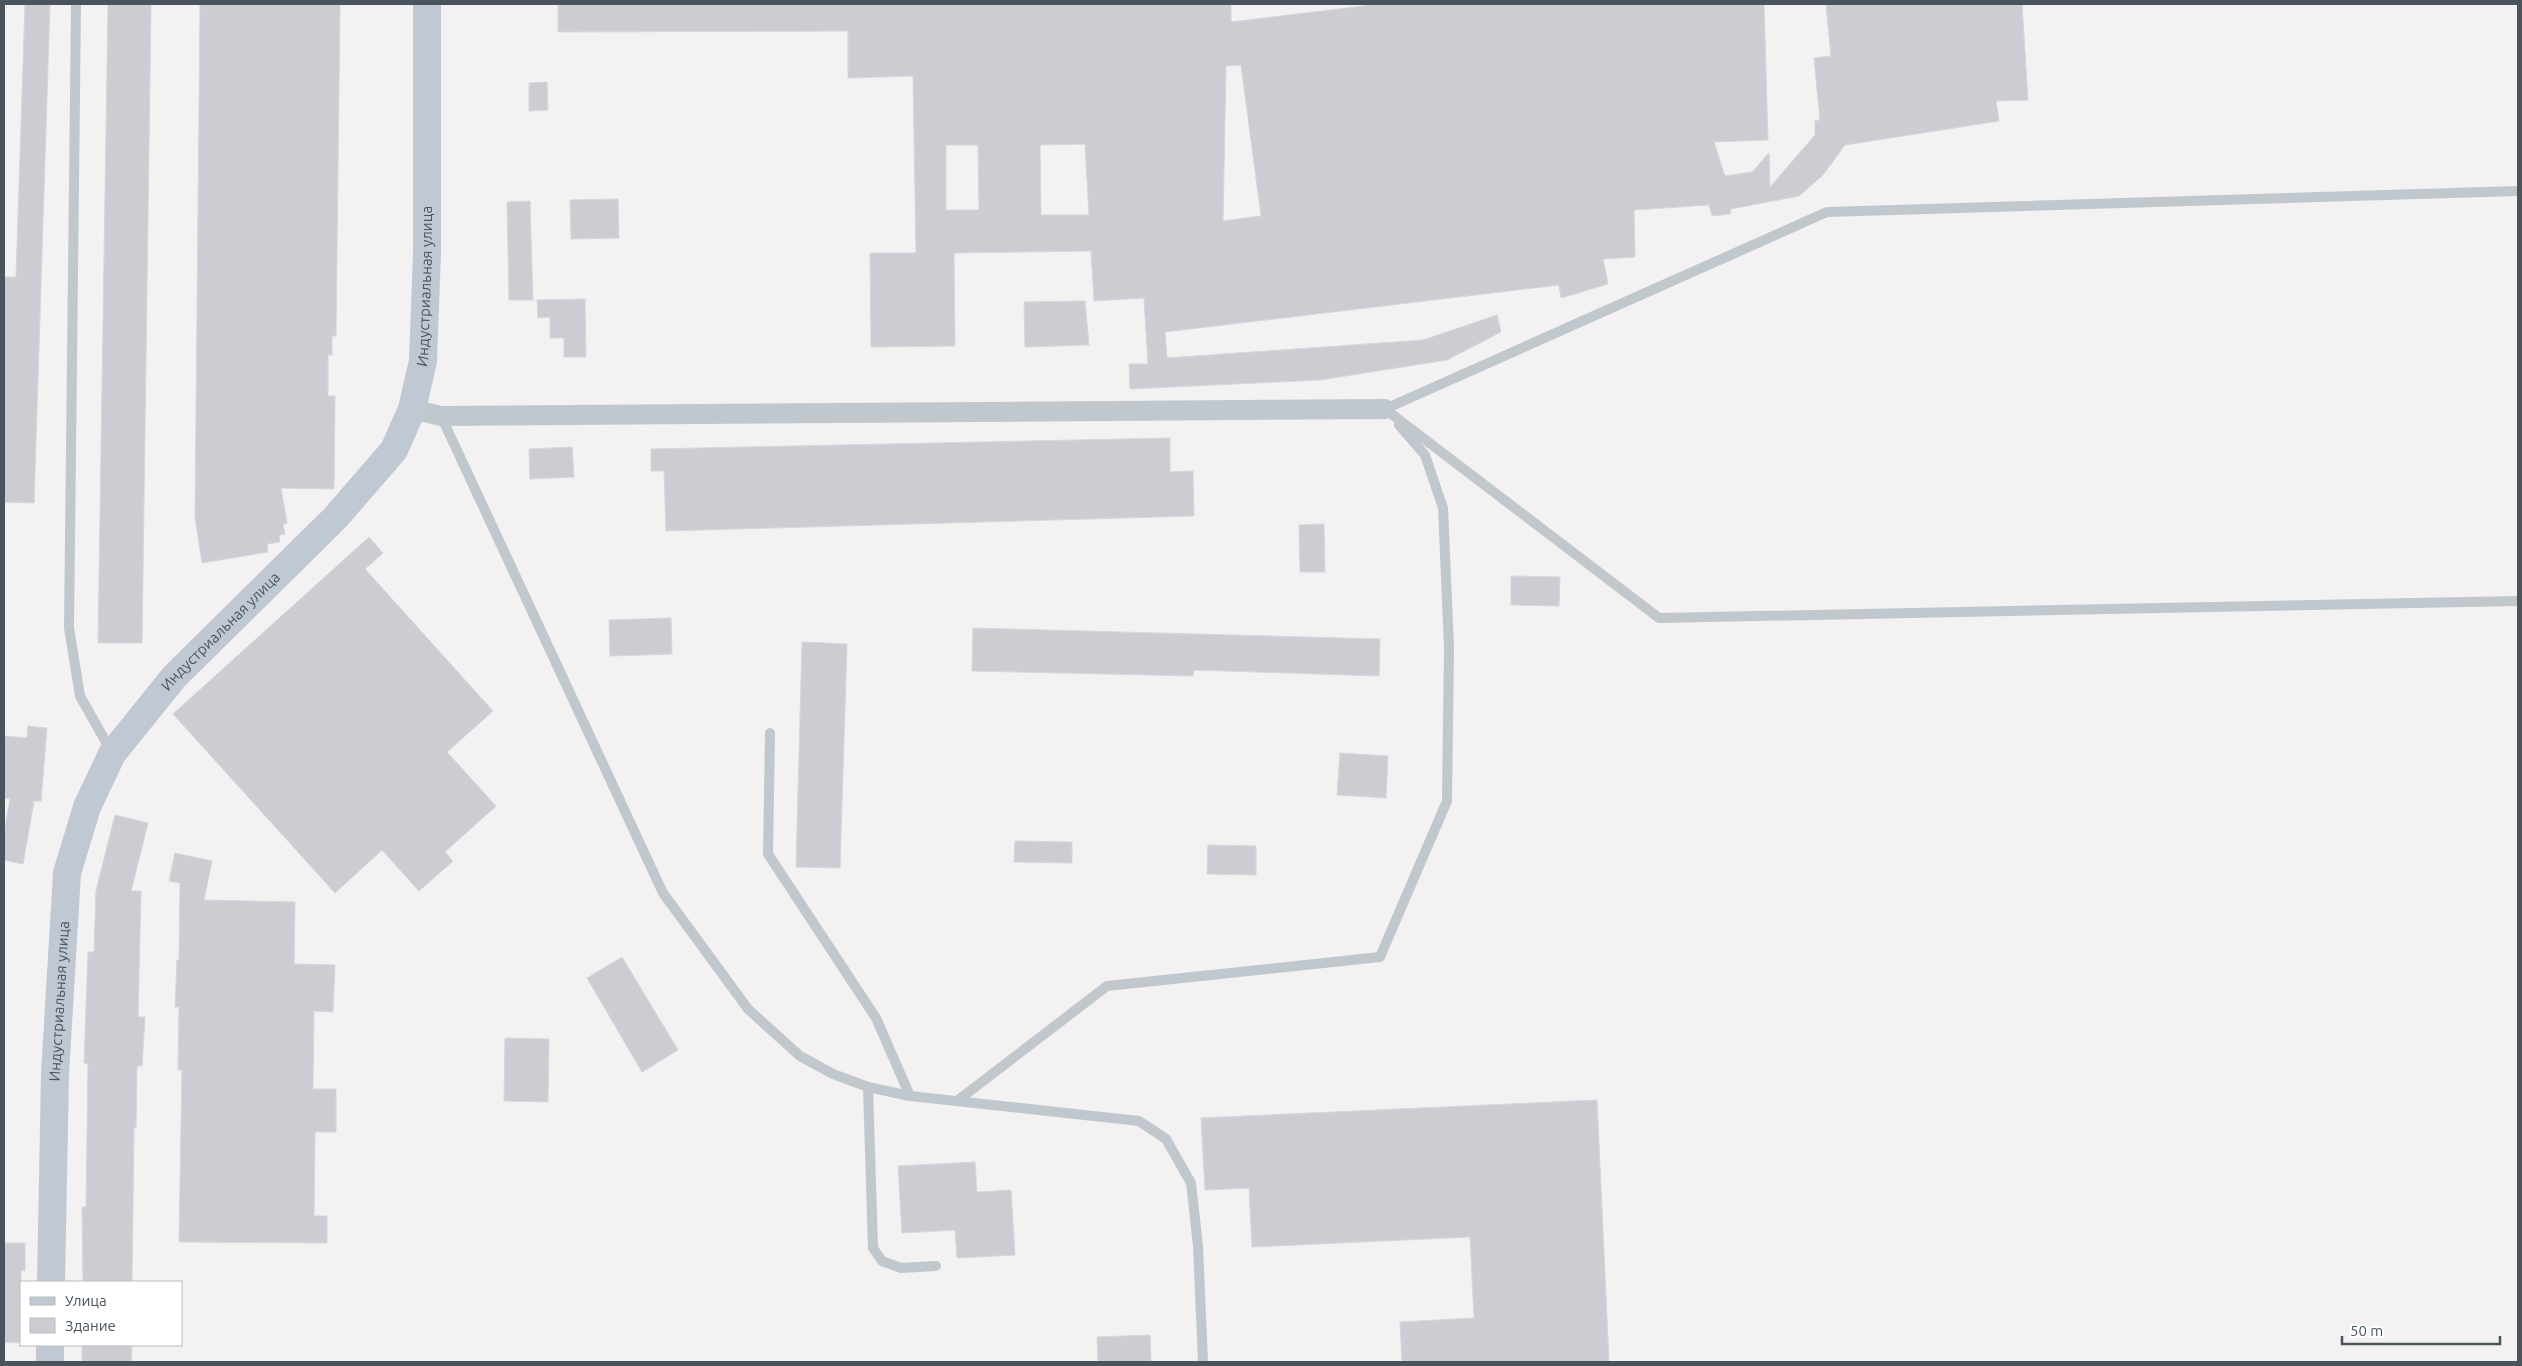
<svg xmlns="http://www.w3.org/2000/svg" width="2522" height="1366" viewBox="0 0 2522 1366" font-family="Ubuntu,sans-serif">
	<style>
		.building { fill: #cbcdd3; stroke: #d5d7dc; fill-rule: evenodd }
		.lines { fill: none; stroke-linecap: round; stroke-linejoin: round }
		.lane { stroke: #c0c8ce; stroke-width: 10 }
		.street { stroke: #c0c8ce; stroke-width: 20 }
		.secondary { stroke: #c0c9d3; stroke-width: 28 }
		.labels { text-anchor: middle; stroke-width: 4; stroke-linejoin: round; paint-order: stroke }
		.street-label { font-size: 15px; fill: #4a545d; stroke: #fff }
	</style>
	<rect width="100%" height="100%" fill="#f3f1f1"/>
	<g class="building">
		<polygon points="25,4 50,4 34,503 4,502 4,277 16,277"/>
		<polygon points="108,4 151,4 142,643 98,643"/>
		<polygon points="200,4 340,4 336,336 332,336 332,355 328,355 328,396 335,396 334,489 281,488 287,523 283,524 285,534 279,535 280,542 267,544 268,552 202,563 195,517"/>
		<path d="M558,4h673v18l149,-18h384l4,136 -54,2 11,34 27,-4 17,-19 1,34 45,-52v-14l5,-1 -6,-62 17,-2 -5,-52h196l6,96 -32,1 3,20 -154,24 -22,30 -24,21 -68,13 -1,5 -18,2 -3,-11 -75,5 1,47 -32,2 5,25 -47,14 -2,-13 -394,47 2,26 256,-18 74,-25 4,17 -54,28 -127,20 -190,9 -1,-25h19l-4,-66 -50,3 -3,-50 -137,2 1,93 -84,1 -1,-94h46l-3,-177 -65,2v-47l-290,1zM1241,65l20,151 -38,5 3,-155zM1085,144l4,71h-48l-1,-70zM946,145h32l1,65h-33z"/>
		<polygon points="547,82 548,110 529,111 529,83"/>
		<polygon points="618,199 619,238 571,239 570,200"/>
		<polygon points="530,201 533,300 509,300 507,202"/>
		<polygon points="585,299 586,357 564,357 564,338 550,338 550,317 538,318 537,300"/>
		<polygon points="1085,301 1089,345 1025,347 1024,302"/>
		<polygon points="1170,438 1170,472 1193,471 1194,516 666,531 664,471 651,471 651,449"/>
		<polygon points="572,447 574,477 530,479 529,449"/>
		<polygon points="1324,524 1325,572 1300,572 1299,525"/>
		<polygon points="369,537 383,553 365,569 493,711 447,752 496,806 445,852 453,861 419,891 382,850 335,893 173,714"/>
		<polygon points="1511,576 1560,577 1559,606 1511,605"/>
		<polygon points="671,618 672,654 610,656 609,620"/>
		<polygon points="973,628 1380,639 1379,676 1194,670 1193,676 972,671"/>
		<polygon points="802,642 847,644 840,868 796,867"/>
		<polygon points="28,726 47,728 41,801 34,801 23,864 4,860 4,834 10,799 4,798 4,736 27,738"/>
		<polygon points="1340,753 1388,756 1386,798 1337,795"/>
		<polygon points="115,815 148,823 131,891 141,891 138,1017 145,1017 142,1066 137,1066 136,1128 134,1128 132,1282 83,1282 82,1207 86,1207 88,1064 84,1063 88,952 94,952 96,891"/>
		<polygon points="1015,841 1072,842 1072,863 1014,862"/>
		<polygon points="1208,845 1256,846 1256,875 1207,874"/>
		<polygon points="175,853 212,861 204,900 295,902 294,964 335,965 333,1012 314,1011 313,1089 336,1089 336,1132 315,1132 314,1216 327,1216 327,1243 179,1242 182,1070 178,1070 179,1007 175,1007 177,960 179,960 180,883 169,881"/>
		<polygon points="622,957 678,1050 642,1072 587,978"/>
		<polygon points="505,1038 549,1039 548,1102 504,1101"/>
		<polygon points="1597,1100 1609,1362 1402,1362 1400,1322 1474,1318 1470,1237 1252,1247 1249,1188 1205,1190 1201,1118"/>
		<polygon points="975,1162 977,1192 1011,1190 1015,1255 957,1258 955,1230 902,1233 898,1166"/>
		<polygon points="4,1243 25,1243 25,1271 21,1270 21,1343 4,1342"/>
		<polygon points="1150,1335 1151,1362 1098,1362 1097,1337"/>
		<polygon points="82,1345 132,1345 131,1362 82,1362"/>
	</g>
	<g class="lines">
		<g class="lane">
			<polyline points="76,4 69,628 80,696 111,751"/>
			<polyline points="1385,409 1659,618 2518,601"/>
			<polyline points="1385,409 1827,212 2518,191"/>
			<polyline points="441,416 663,893 748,1009 800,1056 833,1074 868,1087 910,1096 1139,1121 1166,1139 1191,1183 1198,1246 1203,1362"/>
			<polyline points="770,733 768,854 876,1018 910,1096"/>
			<polyline points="868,1087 873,1248 882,1261 901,1268 936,1266"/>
			<polyline points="957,1101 1107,986 1380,957 1447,801 1449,647 1443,508 1425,455 1399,425"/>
		</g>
		<polyline class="street" points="412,409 441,416 1385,409"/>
		<g class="secondary">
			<path id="s1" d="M51,1282l4,-208 12,-201 20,-66 25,-53 62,-77 162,-160 58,-67 18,-41 11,-48 4,-109v-248"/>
			<polyline points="50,1362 50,1345"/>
		</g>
	</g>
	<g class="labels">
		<g class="street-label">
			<text dy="5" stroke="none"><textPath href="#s1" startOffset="1121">Индустриальная улица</textPath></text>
			<text dy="5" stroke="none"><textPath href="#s1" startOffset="701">Индустриальная улица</textPath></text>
			<text dy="5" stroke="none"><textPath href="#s1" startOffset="281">Индустриальная улица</textPath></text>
		</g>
	</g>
	<rect width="2522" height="1366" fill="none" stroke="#4a545d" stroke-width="10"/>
	<rect x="20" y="1281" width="162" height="65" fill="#ffffff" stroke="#b7bbbe"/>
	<rect x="30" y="1297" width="25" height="8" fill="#c0c9d3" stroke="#b7bbbe"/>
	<text x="65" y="1306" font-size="15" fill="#4a545d">Улица</text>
	<rect x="30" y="1318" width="25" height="15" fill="#cbcdd3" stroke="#b7bbbe"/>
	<text x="65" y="1331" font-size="15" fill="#4a545d">Здание</text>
	<path d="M2342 1336v8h158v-8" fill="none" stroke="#4a545d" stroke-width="2.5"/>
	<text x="2350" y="1336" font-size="15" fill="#4a545d" stroke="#ffffff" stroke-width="4" paint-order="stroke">50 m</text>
</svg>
